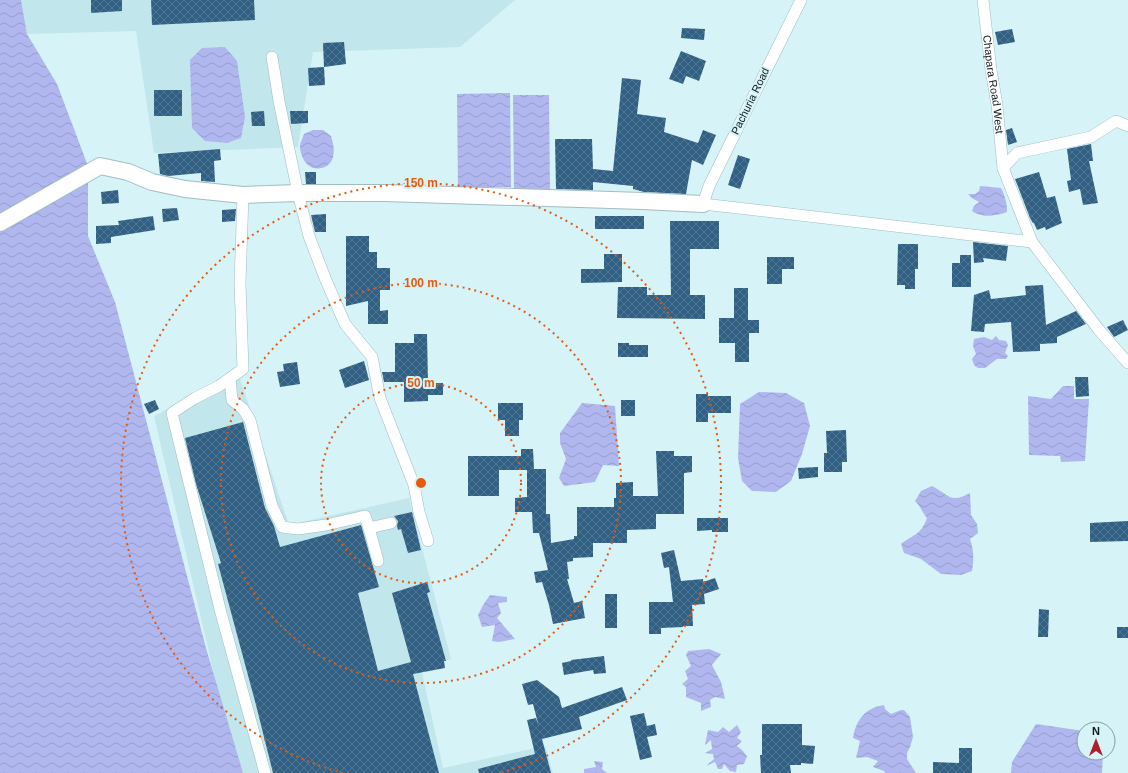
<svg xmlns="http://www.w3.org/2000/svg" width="1128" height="773" viewBox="0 0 1128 773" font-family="Helvetica,sans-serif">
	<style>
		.built { fill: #c1e6ec }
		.water { fill: url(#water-waves) }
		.building { fill: url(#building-cross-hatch) }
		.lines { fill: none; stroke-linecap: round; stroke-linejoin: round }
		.street-casing { stroke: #a1bdc2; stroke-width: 12 }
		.secondary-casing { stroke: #a1bdc2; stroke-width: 18 }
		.street { stroke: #fff; stroke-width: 11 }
		.secondary { stroke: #fff; stroke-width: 16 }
		.ring { fill: none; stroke: #e8590c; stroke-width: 2; stroke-dasharray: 2 4 }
		.labels { text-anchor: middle; stroke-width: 4; stroke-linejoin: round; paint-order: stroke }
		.street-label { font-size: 11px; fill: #0f1a1b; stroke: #d6f3f8 }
		.centre { fill: #e8590c; stroke: #d6f3f8; stroke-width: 2 }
		.ring-label { font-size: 12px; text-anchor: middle; font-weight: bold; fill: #e8590c; stroke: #d6f3f8; stroke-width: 4; stroke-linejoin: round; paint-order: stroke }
	</style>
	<defs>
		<pattern id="water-waves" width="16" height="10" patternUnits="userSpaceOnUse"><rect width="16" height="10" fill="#b0b7ef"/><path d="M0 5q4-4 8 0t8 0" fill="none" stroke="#969dcc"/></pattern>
		<pattern id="building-cross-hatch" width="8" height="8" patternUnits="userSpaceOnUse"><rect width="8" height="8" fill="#306084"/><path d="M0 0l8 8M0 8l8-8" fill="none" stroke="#527692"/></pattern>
	</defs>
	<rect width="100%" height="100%" fill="#d6f3f8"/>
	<g class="built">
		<polygon points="21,0 515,0 460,47 313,52 298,147 154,153 136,31 27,34"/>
		<polygon points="238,373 289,525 409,498 451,659 421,668 443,768 545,746 553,773 237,773 154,416"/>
	</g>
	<g class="water">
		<polygon points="0,0 21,0 27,34 57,84 88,166 88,236 115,302 206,648 243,773 0,773"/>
		<polygon points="225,47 237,61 245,117 241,138 227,143 205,141 192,128 190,60 202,48"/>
		<polygon points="510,93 511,187 458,187 457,94"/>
		<polygon points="513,95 549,95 550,193 514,193"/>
		<path d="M313,130h10l8,6c2,7 4,14 2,21 -2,11 -17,15 -25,8 -5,-4 -8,-13 -8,-19 0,-4 3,-8 4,-12z"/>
		<path d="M980,186l21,2c4,8 6,15 6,24 -10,4 -26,6 -35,-1l2,-5 5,-4 -7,-4 -4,-4h7l4,-3z"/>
		<polygon points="996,336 999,340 1006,341 1008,345 1005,353 1008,356 1006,359 997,359 985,368 978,368 974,365 972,359 976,354 973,346 974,339 984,337 992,340"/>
		<polygon points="1063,386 1074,386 1074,399 1089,399 1085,461 1061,462 1060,456 1029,455 1028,396 1051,399"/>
		<polygon points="759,392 786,393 804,403 810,426 802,454 791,481 776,492 752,491 742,481 738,458 740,404"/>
		<polygon points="582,403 615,406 619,466 603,465 595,482 564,486 559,478 566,459 560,443 560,433"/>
		<path d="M932,486c18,9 17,18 38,7l1,22 6,9 1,9 -8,6c4,12 4,20 2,32l-11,4 -20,-1 -20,-15 -17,-6 -3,-9c13,-10 20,-9 26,-26 -5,-6 -6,-11 -12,-17l6,-10z"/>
		<polygon points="490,595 507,597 507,602 498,603 501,613 497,618 515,639 499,642 492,641 495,625 482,627 478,615 483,605"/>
		<polygon points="709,649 721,654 712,665 721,682 725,699 715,697 710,700 711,707 701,711 701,703 686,697 686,687 682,684 688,679 685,671 691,666 686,655 688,651"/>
		<path d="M884,705l1,4 6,5 10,-4h3l6,7 3,20 -3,10 -3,6v6l9,14h-31l-1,-2 -11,-4 5,-6 -11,-4 -11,1 4,-17 -7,-3c3,-18 12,-30 31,-33z"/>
		<polygon points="1036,724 1084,731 1084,753 1103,753 1102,773 1011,773 1012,762"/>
		<polygon points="737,725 741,732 737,738 742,741 737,746 742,750 747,756 744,764 737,765 736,772 730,771 724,764 722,769 718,769 715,762 706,766 714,759 713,754 705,753 712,749 711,740 705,745 708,730 718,732 723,727 729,732"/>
		<polygon points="594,761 603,762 602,769 607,773 584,773 584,769 596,767"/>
	</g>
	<g class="building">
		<polygon points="91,0 122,0 122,11 91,13"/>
		<polygon points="151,0 254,0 255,20 152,25"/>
		<polygon points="682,28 705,29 704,40 681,38"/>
		<polygon points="1012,29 1015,42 998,45 995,32"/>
		<polygon points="344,42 346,64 324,67 323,43"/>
		<polygon points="681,51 706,61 699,81 686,76 683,84 669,79"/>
		<polygon points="324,67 325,85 309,86 308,68"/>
		<polygon points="622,78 641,80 637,114 666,118 664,132 698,143 703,130 716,135 703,165 692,160 686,194 644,192 633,189 633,186 593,182 593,190 556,189 555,139 592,139 593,169 613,171"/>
		<rect x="154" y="90" width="28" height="26"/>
		<polygon points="264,111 265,126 252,126 251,112"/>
		<polygon points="290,111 308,111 308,123 291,124"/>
		<polygon points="1012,128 1017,142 1008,145 1006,130"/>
		<polygon points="1091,144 1093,161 1089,161 1098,203 1083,205 1080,189 1069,192 1067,181 1071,180 1067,149"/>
		<polygon points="220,149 221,160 214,161 215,182 201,181 201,173 168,176 160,174 158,154"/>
		<polygon points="738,155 750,159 740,189 728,185"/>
		<polygon points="305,172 316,172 316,184 306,184"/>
		<polygon points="1039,172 1047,198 1055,196 1062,223 1046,230 1045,227 1037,230 1034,223 1033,223 1030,218 1015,179"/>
		<polygon points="118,190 119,203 102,204 101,192"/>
		<polygon points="177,208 179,220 163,222 162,209"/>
		<polygon points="236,209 235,221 222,222 222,210"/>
		<polygon points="326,214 326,232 315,232 311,215"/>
		<polygon points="153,216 155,230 111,237 111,243 96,244 96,226 119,225 118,221"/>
		<rect x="595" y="216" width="49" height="13"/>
		<polygon points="670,221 719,221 719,249 690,249 690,295 705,295 705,319 617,318 618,287 647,287 647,295 671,295"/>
		<polygon points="346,236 369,236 369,252 377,252 377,268 390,268 390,290 380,290 380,311 388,310 388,324 368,324 368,301 346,306"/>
		<polygon points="973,242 1008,246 1006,261 983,258 984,262 974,263"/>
		<polygon points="898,244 918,244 918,269 915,269 915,289 905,289 905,285 897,285"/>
		<polygon points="604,254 622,254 622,282 581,283 581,269 604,269"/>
		<polygon points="960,255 971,255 971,287 952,287 952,263 960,263"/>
		<polygon points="767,257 794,257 794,269 782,269 782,284 767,284"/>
		<polygon points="1043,285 1046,325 1076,311 1086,324 1057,337 1057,343 1040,344 1040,351 1013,352 1011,322 985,324 984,332 971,331 974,295 989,290 991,299 1026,295 1025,286"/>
		<polygon points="734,288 748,288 748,320 759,320 759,333 749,333 749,362 735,362 735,343 719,343 719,318 734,318"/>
		<polygon points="1123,320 1128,330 1114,337 1107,327"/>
		<polygon points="414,334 427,334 428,383 443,383 443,395 428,395 428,401 404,402 404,382 384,382 382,372 395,372 395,343 414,343"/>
		<polygon points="618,343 629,343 629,345 648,345 648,357 618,357"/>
		<polygon points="364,361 369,380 345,388 339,370"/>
		<polygon points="297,362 300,384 280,387 277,372 284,371 283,364"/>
		<polygon points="1075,377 1088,377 1089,396 1076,397"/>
		<polygon points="696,394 708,394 708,396 731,396 731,413 708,413 708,422 696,422"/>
		<polygon points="155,400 159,409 149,414 144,404"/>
		<rect x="621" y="400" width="14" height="16"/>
		<polygon points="498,403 523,403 523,420 519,420 519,436 505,436 505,420 498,420"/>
		<polygon points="243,422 265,508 274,526 280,547 361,525 379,587 358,593 378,671 411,662 392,593 427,582 430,592 427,593 446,661 444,661 445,668 413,674 439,773 273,773 256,705 218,564 221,563 196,484 185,438"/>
		<polygon points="846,430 847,462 842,462 842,472 824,472 824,453 827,453 826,431"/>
		<polygon points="521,449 533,449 534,469 546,469 546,514 550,514 551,543 574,539 574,536 577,536 577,507 614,507 614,498 616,498 616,483 633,482 633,496 658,496 656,451 674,451 674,456 692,456 692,472 684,473 684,514 656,514 656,529 627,530 627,543 593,543 593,557 573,558 573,561 567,562 569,579 567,579 574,603 582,601 585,618 553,624 549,605 542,582 536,583 534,572 548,570 539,533 533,533 532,512 515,512 515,498 527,497 527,470 499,470 499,496 468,496 468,456 521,456"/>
		<polygon points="818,467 818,477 799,479 798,468"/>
		<polygon points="412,512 421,550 408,553 401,529 398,530 397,526 398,521 394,516"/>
		<polygon points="697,518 728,518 728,532 712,532 712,530 697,531"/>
		<polygon points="1128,521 1128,541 1090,542 1090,523"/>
		<polygon points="674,550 681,581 703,579 703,582 715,578 719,589 704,594 705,604 692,605 693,626 683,626 683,627 661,628 661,634 649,634 649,602 673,602 669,567 664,568 661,553"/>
		<rect x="605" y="594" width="12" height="34"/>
		<polygon points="1039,609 1049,610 1048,637 1038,637"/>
		<rect x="1117" y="627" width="11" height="11"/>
		<polygon points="604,656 606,673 594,674 593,670 564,675 562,663 571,661 571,660"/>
		<polygon points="537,680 559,697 562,708 622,687 627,700 579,717 582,729 542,739 551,773 479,773 478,769 535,754 527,720 536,718 539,727 533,704 528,705 522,684"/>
		<polygon points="644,713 647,726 655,724 657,735 647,737 652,757 640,760 630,716"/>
		<polygon points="762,724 802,724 802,745 815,746 813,764 801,763 801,765 790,765 791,773 761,773 760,755 762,755"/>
		<polygon points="959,748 972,748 972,773 933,773 933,762 959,763"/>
	</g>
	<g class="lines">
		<defs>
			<g id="street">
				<polyline points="801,0 709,186 703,204 1032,242"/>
				<path id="s1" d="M983,0l8,70 6,35 6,63 29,74 67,88 29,33"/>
				<polyline points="272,57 279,101 298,193 309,236 325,278 345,324 372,357 380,398 414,485 419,512 428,541"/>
				<polyline points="1003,168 1017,153 1091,137 1116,121 1128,126"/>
				<polyline points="243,195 240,283 243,369 219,386 195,398 172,413 221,613 265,773"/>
				<polyline points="230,379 232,400 243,409 250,420 272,506 282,527 298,529 326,525 365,516 369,528 391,523"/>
				<polyline points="369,528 378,561"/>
			</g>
			<polyline id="secondary" points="0,223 100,166 128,172 152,182 185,189 243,195 298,193 385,193 643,201 703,204"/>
		</defs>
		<use href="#street" class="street-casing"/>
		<use href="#secondary" class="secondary-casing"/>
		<use href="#street" class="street"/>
		<use href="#secondary" class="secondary"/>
	</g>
	<g class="ring">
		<circle cx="421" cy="483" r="100"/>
		<circle cx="421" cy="483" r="200"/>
		<path d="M343 773A300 300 0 1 1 499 773"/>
	</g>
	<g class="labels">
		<g class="street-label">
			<text dy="4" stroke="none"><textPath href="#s1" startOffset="85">Chapara Road West</textPath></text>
			<text transform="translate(750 101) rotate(-64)" y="4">Pachuria Road</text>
		</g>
	</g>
	<circle cx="421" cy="483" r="6" class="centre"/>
	<g class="ring-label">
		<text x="421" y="187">150 m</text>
		<text x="421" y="287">100 m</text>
		<text x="421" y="387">50 m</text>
	</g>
	<g transform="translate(1096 741)"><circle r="19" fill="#d6f3f8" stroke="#869ca0"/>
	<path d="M0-3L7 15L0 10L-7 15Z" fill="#b01d2c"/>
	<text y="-6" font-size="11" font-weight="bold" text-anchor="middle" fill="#0f1a1b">N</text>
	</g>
</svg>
